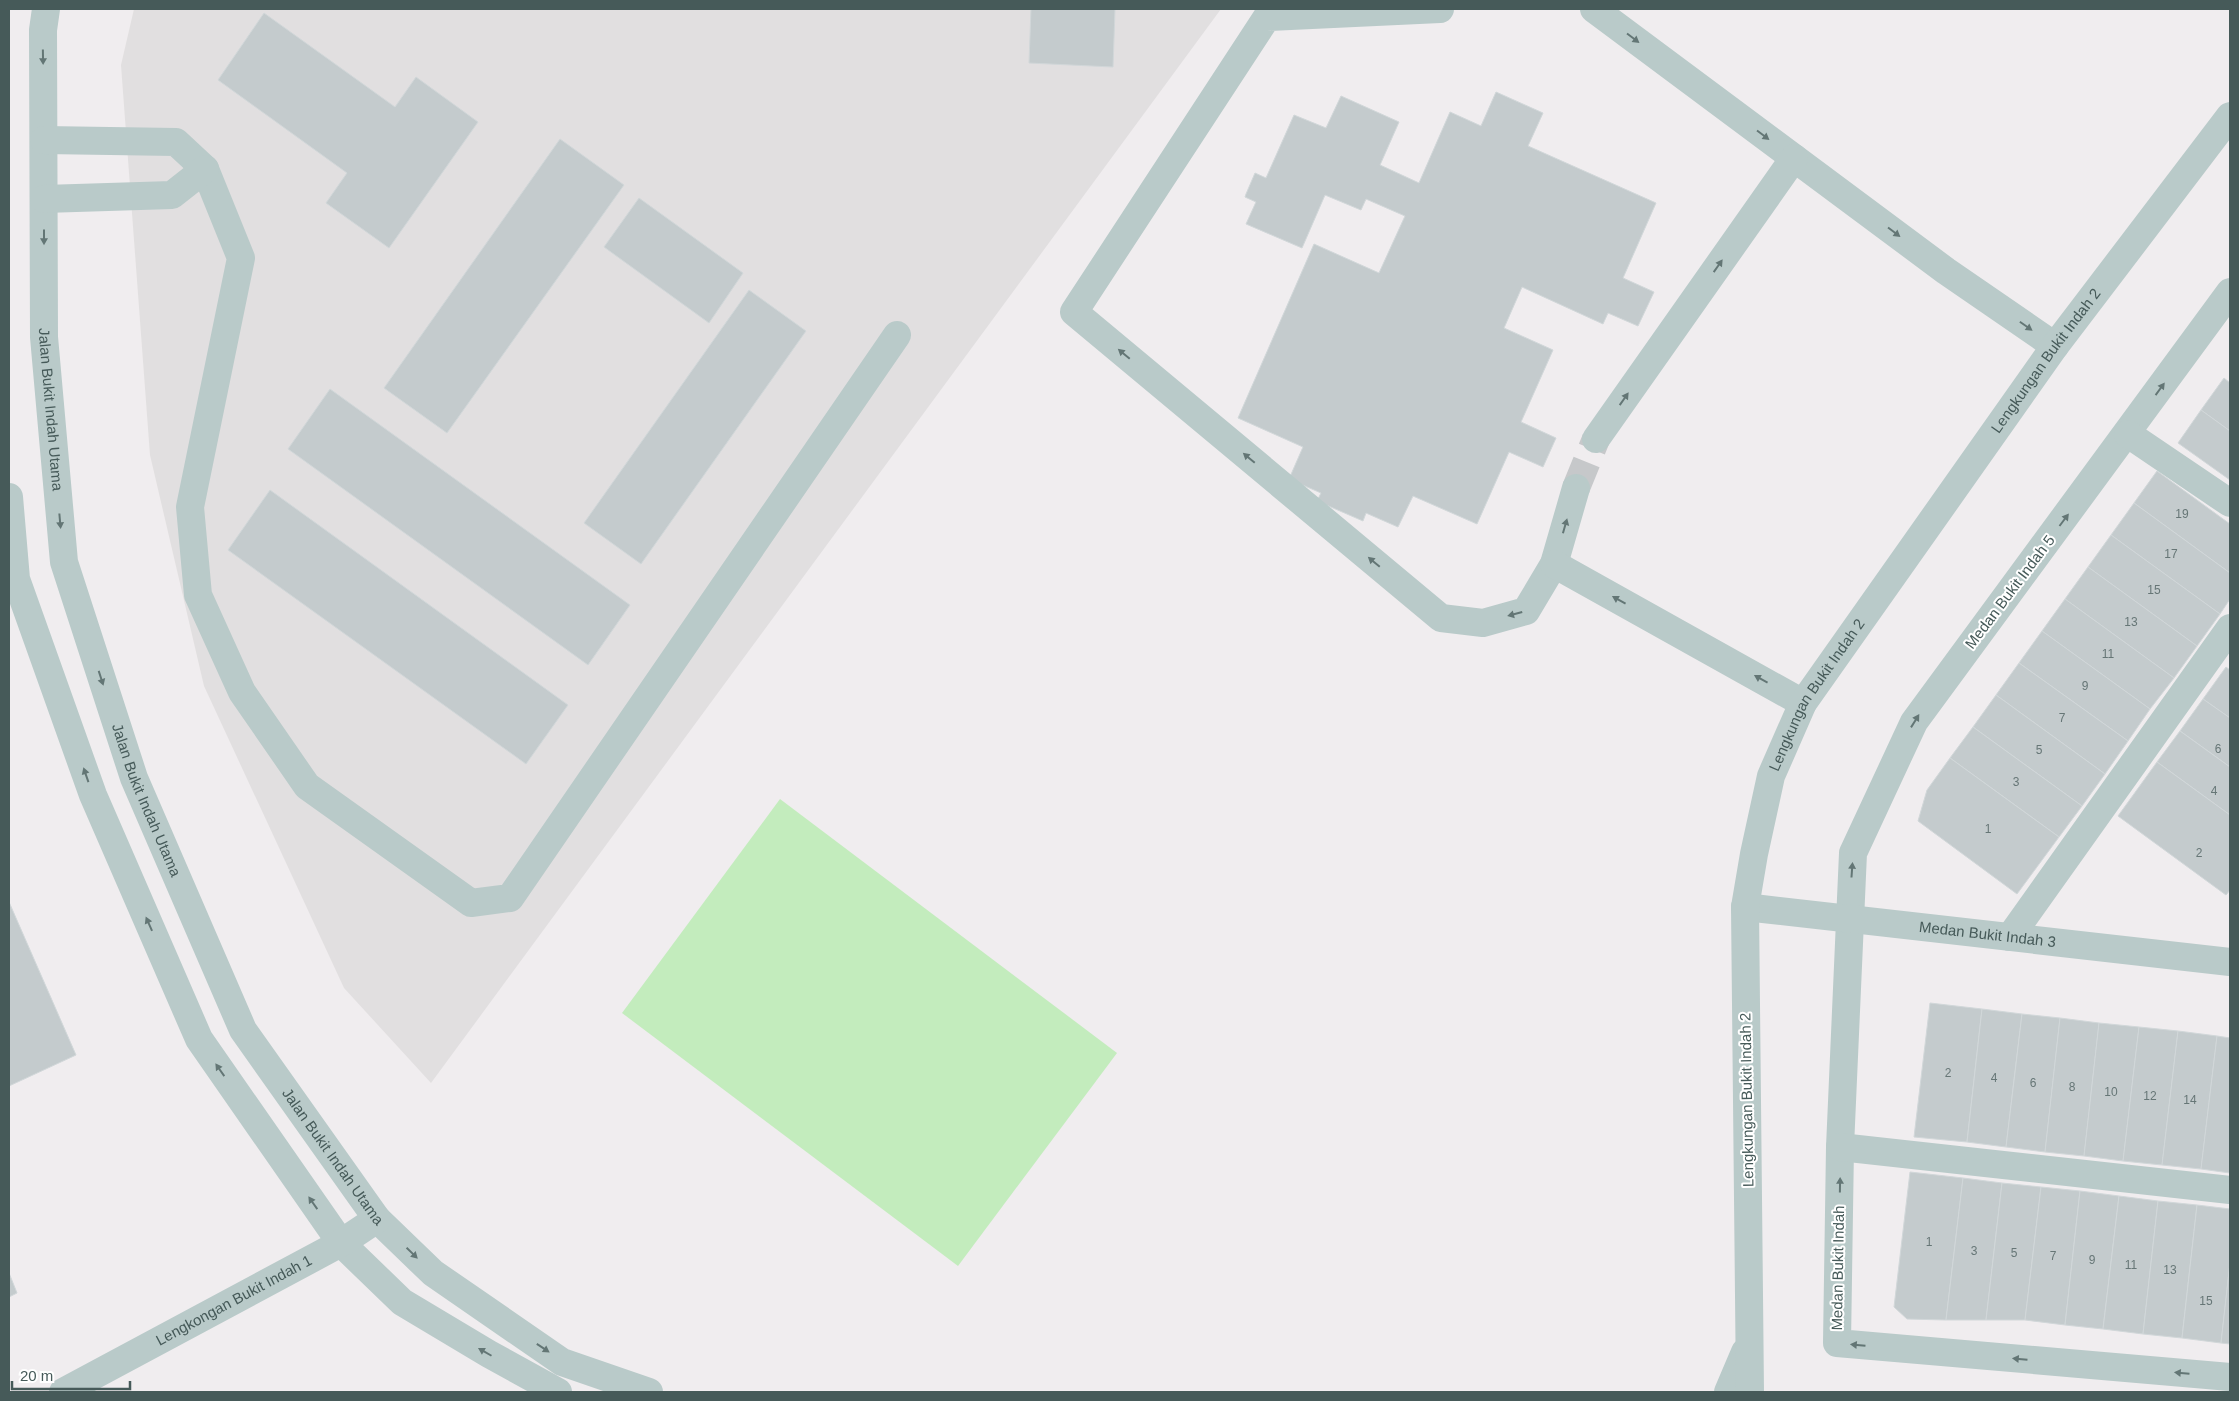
<svg xmlns="http://www.w3.org/2000/svg" width="2239" height="1401" viewBox="0 0 2239 1401" font-family="Helvetica,sans-serif">
	<style>
		.education { fill: #e1dfe0 }
		.green { fill: #c3ecbd }
		.building { fill: #c4cbcd; stroke: #d1d7d9 }
		.lines { fill: none; stroke-linecap: round; stroke-linejoin: round }
		.minor-tunnel { stroke: #c6c8ca; stroke-width: 28; stroke-dasharray: 28 14; stroke-linecap: butt }
		.minor { stroke: #b9cac9; stroke-width: 28 }
		.oneway { fill: #637675 }
		.labels { text-anchor: middle; stroke-width: 4; stroke-linejoin: round; paint-order: stroke }
		.number-label { font-size: 12px; fill: #667676 }
		.street-label { font-size: 15px; fill: #465a59; stroke: #fff }
	</style>
	<rect width="100%" height="100%" fill="#f0edef"/>
	<polygon class="education" points="134,9 1221,9 431,1083 344,988 204,686 150,455 121,65"/>
	<polygon class="green" points="780,799 1117,1053 958,1266 622,1013"/>
	<g class="building">
		<polygon points="1031,9 1115,9 1113,67 1029,63"/>
		<polygon points="264,13 395,107 416,77 478,122 389,248 326,203 347,173 218,80"/>
		<polygon points="1496,92 1543,113 1528,146 1656,203 1623,278 1654,292 1638,326 1608,313 1603,324 1522,287 1504,328 1553,350 1521,422 1556,438 1543,467 1509,452 1477,524 1413,496 1398,527 1366,513 1363,521 1317,501 1321,493 1289,479 1303,447 1238,418 1314,244 1379,273 1405,216 1366,199 1361,210 1325,195 1302,248 1246,224 1256,202 1245,197 1246,194 1255,173 1266,178 1294,115 1326,128 1341,96 1399,122 1380,165 1419,183 1450,112 1481,126"/>
		<polygon points="560,139 624,185 447,433 384,388"/>
		<polygon points="639,198 743,273 709,323 604,247"/>
		<polygon points="749,290 806,331 641,564 584,523"/>
		<polygon points="2224,378 2230,383 2230,431 2201,410"/>
		<polygon points="330,389 630,605 588,665 288,449"/>
		<polygon points="2201,410 2230,431 2230,480 2178,443"/>
		<polygon points="2157,471 2230,524 2230,573 2134,503"/>
		<polygon points="270,490 568,705 526,764 228,550"/>
		<polygon points="2134,503 2230,573 2230,599 2220,614 2111,535"/>
		<polygon points="2111,535 2220,614 2197,646 2088,567"/>
		<polygon points="2088,567 2197,646 2174,678 2065,599"/>
		<polygon points="2065,599 2174,678 2150,709 2042,631"/>
		<polygon points="2042,631 2150,709 2128,741 2019,663"/>
		<polygon points="2019,663 2128,741 2105,774 1996,695"/>
		<polygon points="2226,667 2230,670 2230,718 2203,699"/>
		<polygon points="1996,695 2105,774 2082,806 1973,727"/>
		<polygon points="2203,699 2230,718 2230,767 2180,731"/>
		<polygon points="1973,727 2082,806 2059,837 1950,758"/>
		<polygon points="2180,731 2230,767 2230,815 2157,762"/>
		<polygon points="1950,758 2059,837 2017,894 1918,821 1927,790"/>
		<polygon points="2157,762 2230,815 2230,890 2226,895 2118,816"/>
		<polygon points="9,902 76,1055 9,1086"/>
		<polygon points="1930,1003 1982,1009 1967,1142 1914,1137"/>
		<polygon points="1982,1009 2022,1014 2006,1147 1967,1142"/>
		<polygon points="2022,1014 2060,1018 2045,1152 2006,1147"/>
		<polygon points="2060,1018 2099,1023 2084,1156 2045,1152"/>
		<polygon points="2099,1023 2139,1027 2123,1161 2084,1156"/>
		<polygon points="2139,1027 2178,1031 2162,1165 2123,1161"/>
		<polygon points="2178,1031 2217,1036 2201,1169 2162,1165"/>
		<polygon points="2217,1036 2230,1038 2230,1173 2201,1169"/>
		<polygon points="1910,1172 1963,1178 1946,1320 1907,1319 1894,1307"/>
		<polygon points="1963,1178 2002,1183 1986,1320 1946,1320"/>
		<polygon points="2002,1183 2041,1187 2025,1320 1986,1320"/>
		<polygon points="2041,1187 2080,1191 2065,1325 2025,1320"/>
		<polygon points="2080,1191 2119,1196 2103,1329 2065,1325"/>
		<polygon points="2119,1196 2158,1201 2143,1334 2103,1329"/>
		<polygon points="2158,1201 2197,1205 2182,1338 2143,1334"/>
		<polygon points="2197,1205 2230,1209 2230,1263 2221,1343 2182,1338"/>
		<polygon points="2230,1263 2230,1344 2221,1343"/>
		<polygon points="9,1273 17,1293 9,1297"/>
	</g>
	<g class="lines">
		<polyline class="minor-tunnel" points="1576,488 1596,439"/>
		<g class="minor">
			<path id="s1" d="M46,9l-3,21 1,307 20,225 70,216 109,252 134,189 56,54 129,89 87,30"/>
			<polyline points="1440,9 1267,17 1074,312 1441,618 1483,623 1526,611 1554,564 1576,488"/>
			<polyline points="1594,9 1946,271 2055,346"/>
			<polyline points="44,140 176,142 205,169 241,258 190,507 198,595 242,692 307,786 471,903 510,898 897,335"/>
			<polyline points="44,199 172,195 205,169"/>
			<polyline points="2230,292 1914,722 1853,853 1840,1147 1837,1343 2230,1377"/>
			<polyline points="2128,434 2230,503"/>
			<polyline points="1596,439 1794,158"/>
			<polyline points="9,497 16,579 93,795 199,1039 341,1243 402,1302 489,1354 558,1392"/>
			<polyline points="1554,564 1803,703"/>
			<path id="s2" d="M1745,907l485,55"/>
			<polyline points="2010,937 2230,628"/>
			<polyline points="1840,1147 2230,1190"/>
			<path id="s3" d="M63,1392l278,-149 36,-24"/>
			<polyline points="1728,1392 1745,1352"/>
			<path id="s4" d="M1750,1392l-5,-485 9,-53 17,-78 32,-73 252,-357 175,-230"/>
		</g>
	</g>
	<defs><path id="oneway-solid" d="M-6-.8H1V-3.2L6.5 0L1 3.2V.8H-6Z" transform="scale(1.25)"/></defs>
	<g class="oneway">
		<use href="#oneway-solid" transform="translate(1633 38) rotate(37)"/>
		<use href="#oneway-solid" transform="translate(43 57) rotate(89)"/>
		<use href="#oneway-solid" transform="translate(1763 135) rotate(37)"/>
		<use href="#oneway-solid" transform="translate(1894 232) rotate(37)"/>
		<use href="#oneway-solid" transform="translate(44 237) rotate(90)"/>
		<use href="#oneway-solid" transform="translate(1718 266) rotate(-55)"/>
		<use href="#oneway-solid" transform="translate(2026 326) rotate(35)"/>
		<use href="#oneway-solid" transform="translate(1124 354) rotate(-140)"/>
		<use href="#oneway-solid" transform="translate(2160 389) rotate(-54)"/>
		<use href="#oneway-solid" transform="translate(1624 399) rotate(-55)"/>
		<use href="#oneway-solid" transform="translate(1249 458) rotate(-140)"/>
		<use href="#oneway-solid" transform="translate(2064 520) rotate(-53)"/>
		<use href="#oneway-solid" transform="translate(60 521) rotate(85)"/>
		<use href="#oneway-solid" transform="translate(1565 526) rotate(-74)"/>
		<use href="#oneway-solid" transform="translate(1374 562) rotate(-140)"/>
		<use href="#oneway-solid" transform="translate(1619 600) rotate(-151)"/>
		<use href="#oneway-solid" transform="translate(1515 614) rotate(165)"/>
		<use href="#oneway-solid" transform="translate(101 678) rotate(72)"/>
		<use href="#oneway-solid" transform="translate(1761 679) rotate(-151)"/>
		<use href="#oneway-solid" transform="translate(1915 721) rotate(-58)"/>
		<use href="#oneway-solid" transform="translate(86 775) rotate(-109)"/>
		<use href="#oneway-solid" transform="translate(1852 870) rotate(-86)"/>
		<use href="#oneway-solid" transform="translate(149 924) rotate(-114)"/>
		<use href="#oneway-solid" transform="translate(220 1070) rotate(-125)"/>
		<use href="#oneway-solid" transform="translate(1840 1185) rotate(-89)"/>
		<use href="#oneway-solid" transform="translate(313 1203) rotate(-125)"/>
		<use href="#oneway-solid" transform="translate(412 1253) rotate(44)"/>
		<use href="#oneway-solid" transform="translate(1858 1345) rotate(-175)"/>
		<use href="#oneway-solid" transform="translate(543 1348) rotate(34)"/>
		<use href="#oneway-solid" transform="translate(485 1352) rotate(-150)"/>
		<use href="#oneway-solid" transform="translate(2020 1359) rotate(-175)"/>
		<use href="#oneway-solid" transform="translate(2182 1373) rotate(-175)"/>
	</g>
	<g class="labels">
		<g class="number-label">
			<text x="2182" y="518">19</text>
			<text x="2171" y="558">17</text>
			<text x="2154" y="594">15</text>
			<text x="2131" y="626">13</text>
			<text x="2108" y="658">11</text>
			<text x="2085" y="690">9</text>
			<text x="2062" y="722">7</text>
			<text x="2218" y="753">6</text>
			<text x="2039" y="754">5</text>
			<text x="2016" y="786">3</text>
			<text x="2214" y="795">4</text>
			<text x="1988" y="833">1</text>
			<text x="2199" y="857">2</text>
			<text x="1948" y="1077">2</text>
			<text x="1994" y="1082">4</text>
			<text x="2033" y="1087">6</text>
			<text x="2072" y="1091">8</text>
			<text x="2111" y="1096">10</text>
			<text x="2150" y="1100">12</text>
			<text x="2190" y="1104">14</text>
			<text x="1929" y="1246">1</text>
			<text x="1974" y="1255">3</text>
			<text x="2014" y="1257">5</text>
			<text x="2053" y="1260">7</text>
			<text x="2092" y="1264">9</text>
			<text x="2131" y="1269">11</text>
			<text x="2170" y="1274">13</text>
			<text x="2206" y="1305">15</text>
		</g>
		<g class="street-label">
			<text dy="5" stroke="none"><textPath href="#s4" startOffset="1118">Lengkungan Bukit Indah 2</textPath></text>
			<text dy="5" stroke="none"><textPath href="#s1" startOffset="401">Jalan Bukit Indah Utama</textPath></text>
			<text transform="translate(2010 592) rotate(-53)" y="5">Medan Bukit Indah 5</text>
			<text dy="5" stroke="none"><textPath href="#s4" startOffset="712">Lengkungan Bukit Indah 2</textPath></text>
			<text dy="5" stroke="none"><textPath href="#s1" startOffset="806">Jalan Bukit Indah Utama</textPath></text>
			<text dy="5" stroke="none"><textPath href="#s2" startOffset="244">Medan Bukit Indah 3</textPath></text>
			<text transform="translate(1747 1100) rotate(-91)" y="5">Lengkungan Bukit Indah 2</text>
			<text dy="5" stroke="none"><textPath href="#s1" startOffset="1211">Jalan Bukit Indah Utama</textPath></text>
			<text transform="translate(1838 1268) rotate(-89)" y="5">Medan Bukit Indah</text>
			<text dy="5" stroke="none"><textPath href="#s3" startOffset="194">Lengkongan Bukit Indah 1</textPath></text>
		</g>
	</g>
	<rect width="2239" height="1401" fill="none" stroke="#465a59" stroke-width="20"/>
	<path d="M12 1381v8h118v-8" fill="none" stroke="#465a59" stroke-width="2.5"/>
	<text x="20" y="1381" font-size="15" fill="#465a59" stroke="#ffffff" stroke-width="4" paint-order="stroke">20 m</text>
</svg>
